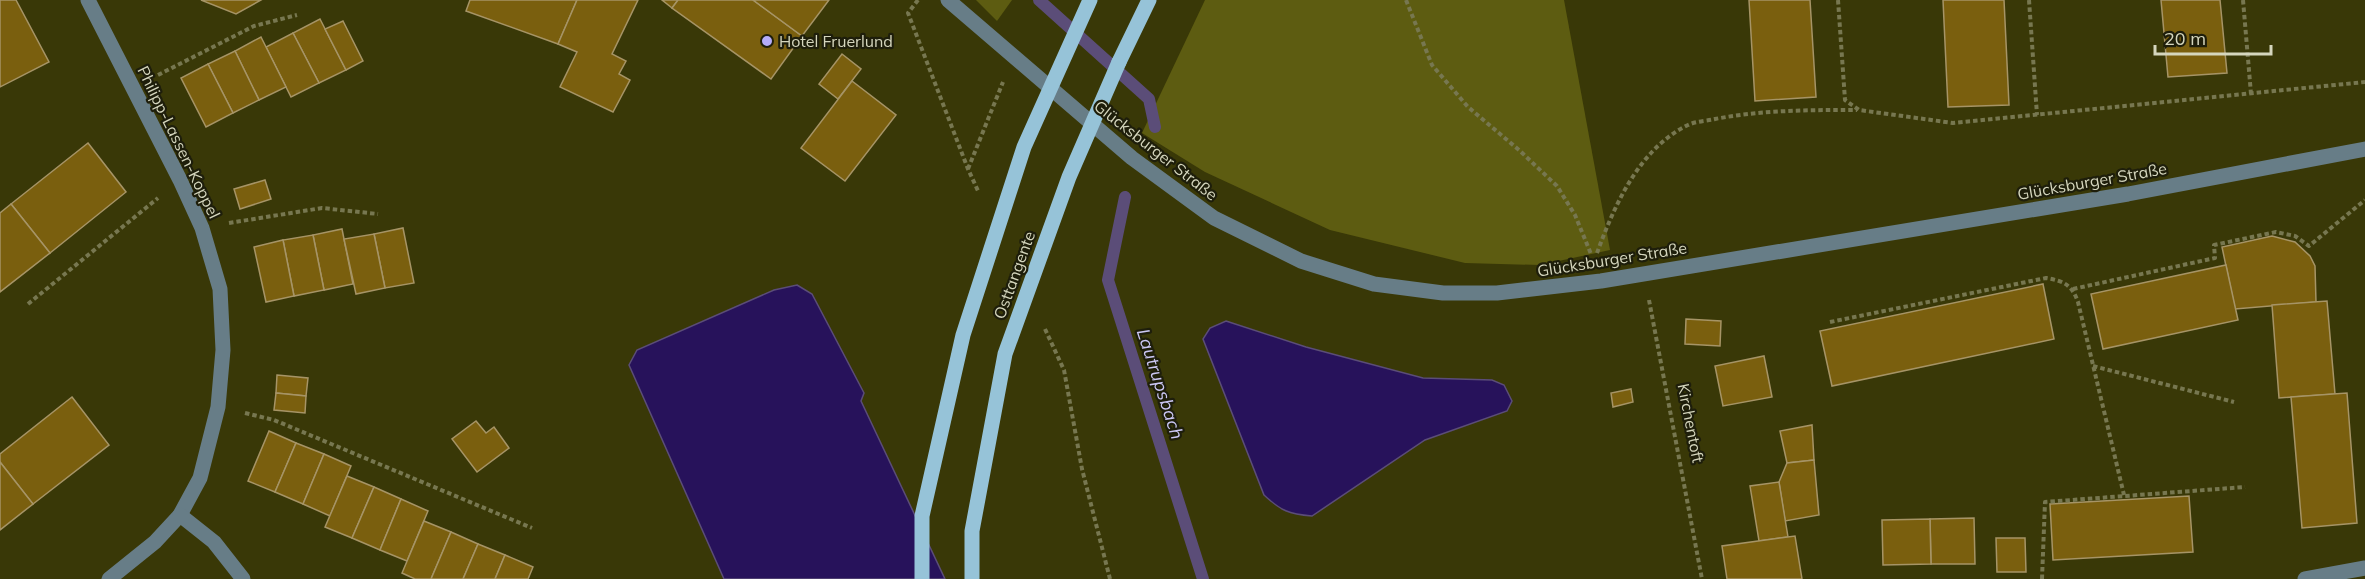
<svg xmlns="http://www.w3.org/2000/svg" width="2365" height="579" viewBox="0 0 2365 579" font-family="Mulish,sans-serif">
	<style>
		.green { fill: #5d5c11 }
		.water { fill: #27125b; stroke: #5b4d78; stroke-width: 1.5 }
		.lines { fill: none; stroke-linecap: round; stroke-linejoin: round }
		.stream { stroke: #5b4d78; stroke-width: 12 }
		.building { fill: #7a5f0e; stroke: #a69466; stroke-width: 1.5 }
		.path { stroke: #777750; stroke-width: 4; stroke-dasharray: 4.5 3; stroke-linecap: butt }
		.minor { stroke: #677d87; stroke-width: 15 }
		.major { stroke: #96c3d8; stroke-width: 15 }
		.major-bridge { stroke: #96c3d8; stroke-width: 15 }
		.poi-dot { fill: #b4acf9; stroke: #1e1e0b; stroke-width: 2 }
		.labels { text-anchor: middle; stroke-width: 4.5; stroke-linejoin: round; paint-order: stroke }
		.poi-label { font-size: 16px; fill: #d5d6bd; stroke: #1e1e0b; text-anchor: start }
		.street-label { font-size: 16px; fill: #d5d6bd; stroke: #1e1e0b }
		.water-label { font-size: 18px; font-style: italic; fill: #cbc7f3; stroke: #1e1e0b }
	</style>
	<rect width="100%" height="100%" fill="#393807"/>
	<g class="green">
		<polygon points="976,0 1012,0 997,21"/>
		<polygon points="1205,0 1564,0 1610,250 1540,265 1465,263 1330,230 1205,172 1142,133"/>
	</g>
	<g class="water">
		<polygon points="797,285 812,294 864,393 861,401 945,579 724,579 629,365 637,350 774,290"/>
		<path d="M1226,321l80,26 117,31 69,2 12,5 8,16 -5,10 -82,29 -113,76c-23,-2 -31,-5 -48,-21l-61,-156 7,-11z"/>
	</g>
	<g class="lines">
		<g class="stream">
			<polyline points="1039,0 1149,99 1155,127"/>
			<polyline points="1125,197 1108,280 1203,579"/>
		</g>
	</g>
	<g class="building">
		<polygon points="0,0 16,0 49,62 0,87"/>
		<polygon points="201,0 261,0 236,14"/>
		<polygon points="470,0 577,0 558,44 466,11"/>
		<polygon points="577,0 638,0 612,54 626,61 619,74 630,80 613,112 560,87 577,52 558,44"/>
		<polygon points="662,0 678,0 672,8"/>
		<polygon points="678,0 753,0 802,36 771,79 672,8"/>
		<polygon points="753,0 829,0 802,36"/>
		<polygon points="1749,0 1810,0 1816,97 1755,101"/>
		<polygon points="1943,0 2004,0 2009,105 1948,107"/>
		<polygon points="2161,0 2220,0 2227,73 2168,77"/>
		<polygon points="320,19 346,70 319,83 293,33"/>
		<polygon points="343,21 363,61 346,70 325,29"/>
		<polygon points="293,33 319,83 291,97 266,47"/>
		<polygon points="261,37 286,87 259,100 235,51"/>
		<polygon points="235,51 259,100 233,113 208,64"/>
		<polygon points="842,54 861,69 838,99 819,84"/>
		<polygon points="208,64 233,113 206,127 181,78"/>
		<polygon points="852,81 896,115 845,181 801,148"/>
		<polygon points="88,143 126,192 50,253 11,204"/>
		<polygon points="265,180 271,199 240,209 234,189"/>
		<polygon points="11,204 50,253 0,292 0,213"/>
		<polygon points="403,228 414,283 385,288 374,234"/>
		<polygon points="342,229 353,284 324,290 313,235"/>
		<polygon points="374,234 385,288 356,294 344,239"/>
		<polygon points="313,235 324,290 294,296 283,240"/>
		<polygon points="2272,236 2295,242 2310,256 2315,266 2316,302 2235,309 2222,247"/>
		<polygon points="283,240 294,296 266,302 254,247"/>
		<polygon points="2226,265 2238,320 2103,349 2091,294"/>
		<polygon points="2043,284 2054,339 1832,386 1820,331"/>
		<polygon points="2327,301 2335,394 2279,398 2272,305"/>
		<polygon points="1686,319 1721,321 1720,346 1685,344"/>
		<polygon points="1764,356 1772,397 1723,406 1715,366"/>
		<polygon points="277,375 308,378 306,396 276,393"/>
		<polygon points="1631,389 1633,402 1613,407 1611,393"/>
		<polygon points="276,393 306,396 305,413 274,410"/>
		<polygon points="2347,393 2357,523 2302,528 2291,397"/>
		<polygon points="72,397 109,445 33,504 0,462 0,454"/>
		<polygon points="476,421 486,433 494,427 509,448 477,472 452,439"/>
		<polygon points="1812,425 1814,460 1787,463 1780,431"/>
		<polygon points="269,431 296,443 275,492 248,481"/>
		<polygon points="296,443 324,454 303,504 275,492"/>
		<polygon points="324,454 351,466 330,516 303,504"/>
		<polygon points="1814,460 1819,515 1785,521 1779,482 1787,463"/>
		<polygon points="0,462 33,504 0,530"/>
		<polygon points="347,476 374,487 352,538 325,527"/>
		<polygon points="1779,482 1788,537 1759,541 1750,486"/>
		<polygon points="374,487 401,499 380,550 352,538"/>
		<polygon points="2189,496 2193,552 2053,560 2050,504"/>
		<polygon points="401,499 428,511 407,561 380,550"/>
		<polygon points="1974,518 1975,564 1931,564 1930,519"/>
		<polygon points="1930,519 1931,564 1883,565 1882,520"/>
		<polygon points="424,521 451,532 431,579 415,579 402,573"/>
		<polygon points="451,532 478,544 463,579 431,579"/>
		<polygon points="1795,536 1802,579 1727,579 1722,546"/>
		<polygon points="1996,538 2025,538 2026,572 1997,572"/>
		<polygon points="478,544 505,555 495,579 463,579"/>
		<polygon points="505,555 533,567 528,579 495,579"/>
	</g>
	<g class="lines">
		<g class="path">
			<polyline points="918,0 908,13 968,169 979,193"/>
			<polyline points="1406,0 1432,65 1468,107 1519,150 1557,186 1575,215 1591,254"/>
			<polyline points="1838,0 1845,100 1859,110 1953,123 2365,82"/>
			<polyline points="2029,0 2037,115"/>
			<polyline points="2243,0 2251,94"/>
			<polyline points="158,75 254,26 297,15"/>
			<polyline points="968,169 1003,82"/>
			<polyline points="229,223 322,208 378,214"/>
			<path d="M1597,253c18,-49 42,-104 91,-128 8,-4 19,-4 27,-6 47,-9 94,-9 142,-9"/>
			<polyline points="2073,289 2215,258 2214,245 2276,232 2295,236 2309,246 2365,200"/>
			<polyline points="1649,300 1702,579"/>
			<polyline points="28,304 158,198"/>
			<path d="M1830,322l216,-44c18,3 26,7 32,24l46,193"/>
			<polyline points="1045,329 1064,370 1082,469 1110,579"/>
			<polyline points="2093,366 2234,402"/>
			<polyline points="245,413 274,420 532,528"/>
			<polyline points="2042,579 2045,502 2245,487"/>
		</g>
		<g class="minor">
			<polyline points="88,0 180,180 202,228 220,289 223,350 218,407 200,478 180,515 155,542 109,579"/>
			<polyline points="948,0 1132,158 1214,218 1301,261 1374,284 1443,293 1497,293 1601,281 2128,194 2365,149"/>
			<polyline points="180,515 214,542 243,579"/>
			<polyline points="2305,579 2365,568"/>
		</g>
		<polyline class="major" points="1119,62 1149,0"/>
		<g class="major-bridge">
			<polyline points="922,579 922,516 963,335 1024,147 1090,0"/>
			<polyline points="972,579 972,531 1005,354 1069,177 1119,62"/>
		</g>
	</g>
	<circle class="poi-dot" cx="767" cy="41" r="6"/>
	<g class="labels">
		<g class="poi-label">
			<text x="779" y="47">Hotel Fruerlund</text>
		</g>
		<g class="street-label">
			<text transform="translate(179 142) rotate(64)" y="6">Philipp-Lassen-Koppel</text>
			<text transform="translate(1156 150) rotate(38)" y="6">Glücksburger Straße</text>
			<text transform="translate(2092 181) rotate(-10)" y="6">Glücksburger Straße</text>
			<text transform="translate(1612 259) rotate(-9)" y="6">Glücksburger Straße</text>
			<text transform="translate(1014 275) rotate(-70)" y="6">Osttangente</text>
			<text transform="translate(1691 423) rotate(79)" y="6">Kirchentoft</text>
		</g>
		<g class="water-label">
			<text transform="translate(1160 384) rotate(72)" y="6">Lautrupsbach</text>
		</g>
	</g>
	<path d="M2155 45v9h116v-9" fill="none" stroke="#d5d6bd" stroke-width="3"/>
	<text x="2164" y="45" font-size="18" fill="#d5d6bd" stroke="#1e1e0b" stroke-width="4.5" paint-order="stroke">20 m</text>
</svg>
